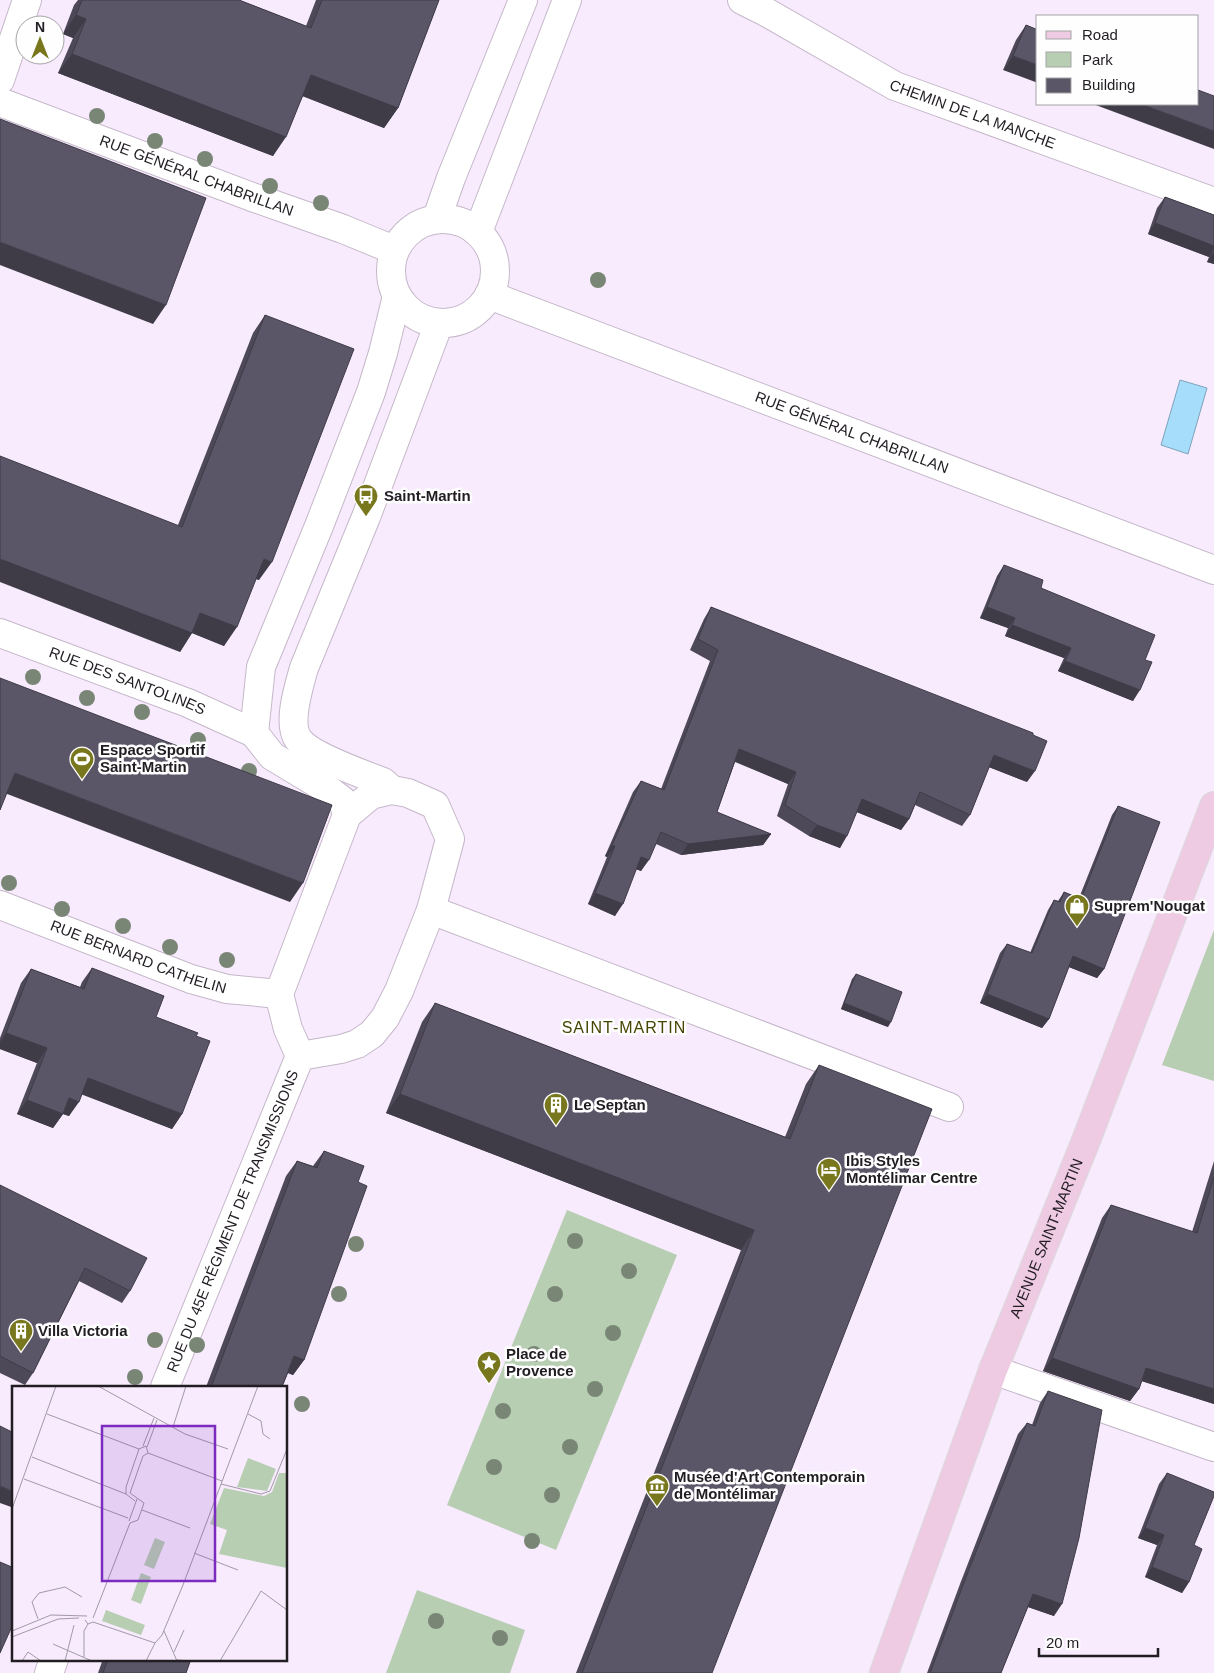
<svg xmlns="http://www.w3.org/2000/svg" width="1214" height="1673" viewBox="0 0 1214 1673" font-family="Helvetica,sans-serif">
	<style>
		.green { fill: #b7ceb2 }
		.water { fill: #a6ddfb; stroke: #7ea3ba }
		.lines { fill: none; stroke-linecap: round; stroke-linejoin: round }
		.minor-casing { stroke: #c5b8c9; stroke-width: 30 }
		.major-casing { stroke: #dbdbdc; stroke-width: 30 }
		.minor { stroke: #fff; stroke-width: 28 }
		.major { stroke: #eecae3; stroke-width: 28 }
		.tree { fill: #798676 }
		.wall { fill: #4d4959 }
		.shaded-wall { fill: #3f3c48 }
		.building { fill: #5a5567; stroke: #3f3c48 }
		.labels { text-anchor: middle; stroke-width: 5; stroke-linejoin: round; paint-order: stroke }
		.street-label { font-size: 15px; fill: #211d23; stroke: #fefefe }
		.poi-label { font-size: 15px; font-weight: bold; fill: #211d23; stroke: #fefefe; text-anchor: start }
		.neighbourhood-label { font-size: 16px; letter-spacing: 1px; fill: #464504; stroke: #fefefe }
		.inset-road { fill: none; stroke: #a299a6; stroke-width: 1 }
		.view { fill: #7b2cbf; fill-opacity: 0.15; stroke: #7b2cbf; stroke-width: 2.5 }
		.inset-edge { fill: none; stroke: #211d23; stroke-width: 2.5 }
	</style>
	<rect width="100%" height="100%" fill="#f8ebfd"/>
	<g class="green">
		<polygon points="1214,930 1214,1081 1162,1065"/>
		<polygon points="567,1210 677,1255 556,1550 447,1505"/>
		<polygon points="417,1590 525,1630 510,1673 386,1673"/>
	</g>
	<polygon class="water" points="1180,380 1207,388 1188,454 1161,445"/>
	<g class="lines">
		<defs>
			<g id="minor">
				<path id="s1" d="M742,0l24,12 129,74 319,116"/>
				<polyline points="0,80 27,0"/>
				<path id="s2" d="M0,102l252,95 91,32 51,21"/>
				<polyline points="437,218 451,178 523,0"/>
				<circle cx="443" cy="271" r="52"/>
				<polyline points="478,232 567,0"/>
				<path id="s3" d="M489,295l725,275"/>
				<path id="s4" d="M0,633l188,70 66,30"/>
				<polygon points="392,790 408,793 435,805 450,839 431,910 399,991 385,1018 372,1034 357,1044 341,1049 300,1056 288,1029 279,994 347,815 371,795"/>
				<path d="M392,790l-9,-8c-20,-8 -74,-26 -85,-43 -11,-16 1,-53 6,-71l62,-151 73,-194"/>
				<polyline points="347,815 343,801 330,791 272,756 254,733 261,667 319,526 371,392 383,353 397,296"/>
				<path id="s5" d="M0,905l191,74 36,10 52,5"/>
				<polyline points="431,910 949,1107"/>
				<polyline points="993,1370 1214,1447"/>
				<path id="s6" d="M165,1387l135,-331"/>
				<polyline points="49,1673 54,1659"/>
			</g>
			<g id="major">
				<path id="s7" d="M884,1673l109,-303 92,-227 129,-337"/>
			</g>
		</defs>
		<use href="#minor" class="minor-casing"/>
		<use href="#major" class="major-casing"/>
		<use href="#minor" class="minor"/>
		<use href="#major" class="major"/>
	</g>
	<g class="tree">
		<circle cx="97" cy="116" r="8"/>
		<circle cx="155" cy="141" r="8"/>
		<circle cx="205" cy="159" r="8"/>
		<circle cx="270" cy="186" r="8"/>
		<circle cx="321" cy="203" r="8"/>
		<circle cx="598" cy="280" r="8"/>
		<circle cx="33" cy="677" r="8"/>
		<circle cx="87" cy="698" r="8"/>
		<circle cx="142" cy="712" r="8"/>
		<circle cx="198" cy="740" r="8"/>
		<circle cx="249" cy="771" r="8"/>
		<circle cx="9" cy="883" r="8"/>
		<circle cx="62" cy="909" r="8"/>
		<circle cx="123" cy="926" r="8"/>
		<circle cx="170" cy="947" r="8"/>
		<circle cx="227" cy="960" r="8"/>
		<circle cx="575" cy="1241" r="8"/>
		<circle cx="356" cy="1244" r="8"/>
		<circle cx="629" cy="1271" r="8"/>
		<circle cx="339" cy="1294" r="8"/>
		<circle cx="555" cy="1294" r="8"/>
		<circle cx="613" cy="1333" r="8"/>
		<circle cx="155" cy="1340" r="8"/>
		<circle cx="197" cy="1345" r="8"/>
		<circle cx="534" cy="1354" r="8"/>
		<circle cx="135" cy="1377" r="8"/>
		<circle cx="595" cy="1389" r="8"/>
		<circle cx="302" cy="1404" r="8"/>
		<circle cx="503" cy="1411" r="8"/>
		<circle cx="570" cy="1447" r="8"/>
		<circle cx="494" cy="1467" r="8"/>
		<circle cx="552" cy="1495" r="8"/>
		<circle cx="532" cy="1541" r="8"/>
		<circle cx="436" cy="1621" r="8"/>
		<circle cx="500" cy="1638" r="8"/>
	</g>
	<g class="wall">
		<polygon points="78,0 239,0 306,26 316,0 439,0 398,108 384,128 303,96 273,156 58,73 73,38 63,34 74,5"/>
		<polygon points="1026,25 1038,30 1003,70 1016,40"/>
		<polygon points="1165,197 1214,215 1214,264 1207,262 1209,257 1148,234 1157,208"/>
		<polygon points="265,315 259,580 256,579 224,646 192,633 180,652 178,525 253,333"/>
		<polygon points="1004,565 1041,588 1145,660 1133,701 1058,671 1064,658 1005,636 1008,628 980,618 997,576"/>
		<polygon points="711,607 1027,782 989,767 970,815 962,826 915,805 909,819 901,830 857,812 840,848 809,836 777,816 788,784 735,762 717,812 771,834 763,845 681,855 656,844 641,871 636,869 615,916 588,904 607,857 605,856 633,792 641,781 661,789 710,661 690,650 704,619"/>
		<polygon points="1118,806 1104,969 1097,978 1069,967 1049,1019 1042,1028 980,1003 1000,953 1007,944 1030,953 1048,910 1054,900 1058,901 1064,892 1079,898 1112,815"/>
		<polygon points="92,968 156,1017 196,1036 182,1114 172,1129 82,1094 69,1116 63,1114 53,1128 17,1114 37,1063 0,1049 0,1038 21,983 31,969 80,987 82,982"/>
		<polygon points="856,974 888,1027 841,1009 852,979"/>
		<polygon points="435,1003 785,1137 806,1084 819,1065 712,1673 576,1673 741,1250 386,1113 422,1022"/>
		<polygon points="324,1151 358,1182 304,1360 293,1375 288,1373 282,1387 206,1387 286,1176 297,1161 313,1166"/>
		<polygon points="1214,1161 1214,1404 1142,1381 1139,1389 1130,1401 1043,1371 1102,1218 1111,1205 1192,1232"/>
		<polygon points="0,1185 130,1291 122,1303 79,1281 33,1373 25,1385 0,1373"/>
		<polygon points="1048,1391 1054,1616 1028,1607 1001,1673 927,1673 960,1584 1018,1434 1027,1423 1032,1425 1040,1403"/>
		<polygon points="1167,1473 1194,1545 1189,1582 1182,1593 1145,1577 1157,1545 1138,1538 1159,1484"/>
		<polygon points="103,1659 191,1659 186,1673 98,1673"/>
	</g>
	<g class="shaded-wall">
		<polygon points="76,15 86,19 73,38 63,34"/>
		<polygon points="72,54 286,137 273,156 58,73"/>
		<polygon points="1013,56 1038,65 1038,83 1003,70"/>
		<polygon points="311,75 398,108 384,128 297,94"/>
		<polygon points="1093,104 1141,104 1214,131 1214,149"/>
		<polygon points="1155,223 1214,246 1214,249 1209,257 1148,234"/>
		<polygon points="0,242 166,305 153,324 0,265"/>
		<polygon points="1214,252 1214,264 1207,262"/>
		<polygon points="0,559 200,613 237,627 224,646 192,633 180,652 0,582"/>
		<polygon points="264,559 272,562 259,580 251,577"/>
		<polygon points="987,607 1015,618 1008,628 980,618"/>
		<polygon points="1012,625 1071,648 1064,658 1005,636"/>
		<polygon points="1065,661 1140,690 1133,701 1058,671"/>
		<polygon points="739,749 796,772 788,784 732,760"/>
		<polygon points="994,755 1035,771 1027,782 986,766"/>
		<polygon points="15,773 303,883 290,902 2,792"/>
		<polygon points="862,799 909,819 901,830 854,811"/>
		<polygon points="817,825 847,836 840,848 809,836"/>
		<polygon points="771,834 763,845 681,855 688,844"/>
		<polygon points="612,845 615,846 607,857 605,856"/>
		<polygon points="641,857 649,860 641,871 633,868"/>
		<polygon points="595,893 623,904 615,916 588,904"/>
		<polygon points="1073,956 1104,969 1097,978 1066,966"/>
		<polygon points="987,994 1049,1019 1042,1028 980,1003"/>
		<polygon points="844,1003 891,1022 888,1027 841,1009"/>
		<polygon points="6,1033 47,1048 37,1063 0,1049 0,1042"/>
		<polygon points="88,1078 182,1114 172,1129 78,1093"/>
		<polygon points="400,1094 754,1230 741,1250 386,1113"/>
		<polygon points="69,1098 79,1102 69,1116 63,1114 53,1128 17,1114 27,1100"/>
		<polygon points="294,1356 304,1360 293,1375 283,1371"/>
		<polygon points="1052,1358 1139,1389 1130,1401 1043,1371"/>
		<polygon points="1146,1368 1214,1389 1214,1404 1138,1380"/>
		<polygon points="0,1486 14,1492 14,1508 0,1503"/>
		<polygon points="1145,1528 1164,1535 1157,1545 1138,1538"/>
		<polygon points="1152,1567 1189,1582 1182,1593 1145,1577"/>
		<polygon points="1033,1594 1062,1604 1054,1616 1025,1606"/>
	</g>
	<g class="building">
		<polygon points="82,0 239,0 311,28 322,0 439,0 398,108 311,75 286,137 72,54 86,19 76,15"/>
		<polygon points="1026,25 1038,30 1038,65 1013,56"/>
		<polygon points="1198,90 1214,96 1214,131 1141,104 1198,104"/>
		<polygon points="0,119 206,198 166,305 0,242"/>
		<polygon points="1165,197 1214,215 1214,246 1155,223"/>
		<polygon points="265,315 354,349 272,562 264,559 237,627 200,613 192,633 0,559 0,456 182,527"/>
		<polygon points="1004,565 1043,580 1041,588 1155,635 1145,660 1152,662 1140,690 1065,661 1071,648 1012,625 1015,618 987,607"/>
		<polygon points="711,607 1033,733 1033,735 1047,741 1035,771 994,755 970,815 920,792 909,819 862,799 847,836 817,825 785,805 796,772 739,749 717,812 771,834 688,844 661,832 649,860 641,857 623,904 595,893 615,846 612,845 641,781 664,790 718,650 698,639"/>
		<polygon points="0,678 332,805 303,883 15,773 0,810"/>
		<polygon points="1118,806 1160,822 1104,969 1073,956 1049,1019 987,994 1007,944 1032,953 1054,900 1060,902 1064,892 1081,899"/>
		<polygon points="92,968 164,996 156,1017 198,1033 196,1036 210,1041 182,1114 88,1078 79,1102 69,1098 63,1114 27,1100 47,1048 6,1033 31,969 84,989"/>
		<polygon points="856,974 902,992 891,1022 844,1003"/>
		<polygon points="435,1003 790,1139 819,1065 932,1109 712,1673 582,1673 754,1230 400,1094"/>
		<polygon points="324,1151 364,1166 358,1182 367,1186 304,1360 294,1356 282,1387 211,1387 297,1161 317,1168"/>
		<polygon points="1214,1177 1214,1389 1146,1368 1139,1389 1052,1358 1111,1205 1197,1233"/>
		<polygon points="0,1185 147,1258 130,1291 85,1268 33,1373 0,1356"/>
		<polygon points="1048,1391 1102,1410 1079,1538 1062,1604 1033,1594 1001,1673 930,1673 968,1572 1027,1423 1035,1426"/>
		<polygon points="0,1426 14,1433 14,1492 0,1486"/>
		<polygon points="1167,1473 1214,1492 1214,1496 1194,1545 1202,1549 1189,1582 1152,1567 1164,1535 1145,1528"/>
		<polygon points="0,1562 14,1568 14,1622 0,1653"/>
		<polygon points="108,1659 191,1659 186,1673 103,1673"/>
	</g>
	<defs>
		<symbol id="bus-pin" viewBox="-11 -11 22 30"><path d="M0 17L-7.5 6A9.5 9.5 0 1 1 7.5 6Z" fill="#78771e" stroke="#fefefe"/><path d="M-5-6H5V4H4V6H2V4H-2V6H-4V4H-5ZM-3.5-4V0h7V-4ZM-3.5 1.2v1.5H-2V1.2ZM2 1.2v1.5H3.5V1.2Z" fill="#fff"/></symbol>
		<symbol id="stadium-pin" viewBox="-11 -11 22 30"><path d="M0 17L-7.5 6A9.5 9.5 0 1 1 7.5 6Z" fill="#78771e" stroke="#fefefe"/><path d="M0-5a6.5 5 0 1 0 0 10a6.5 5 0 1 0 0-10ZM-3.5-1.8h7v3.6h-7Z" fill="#fff"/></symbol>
		<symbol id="shop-pin" viewBox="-11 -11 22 30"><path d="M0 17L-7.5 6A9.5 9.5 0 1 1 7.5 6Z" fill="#78771e" stroke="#fefefe"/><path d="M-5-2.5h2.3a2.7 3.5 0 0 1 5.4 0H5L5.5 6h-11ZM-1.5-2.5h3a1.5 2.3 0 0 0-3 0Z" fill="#fff"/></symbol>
		<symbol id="building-pin" viewBox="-11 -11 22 30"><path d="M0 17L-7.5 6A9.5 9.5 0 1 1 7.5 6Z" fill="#78771e" stroke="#fefefe"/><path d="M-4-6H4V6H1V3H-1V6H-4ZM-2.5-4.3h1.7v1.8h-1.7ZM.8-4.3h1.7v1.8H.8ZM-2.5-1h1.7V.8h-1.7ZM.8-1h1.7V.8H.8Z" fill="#fff"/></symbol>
		<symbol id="hotel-pin" viewBox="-11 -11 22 30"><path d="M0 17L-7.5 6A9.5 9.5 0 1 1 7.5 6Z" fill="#78771e" stroke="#fefefe"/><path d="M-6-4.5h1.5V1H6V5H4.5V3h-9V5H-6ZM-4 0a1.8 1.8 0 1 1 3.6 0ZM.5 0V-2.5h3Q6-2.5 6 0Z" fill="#fff"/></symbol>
		<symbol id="sight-pin" viewBox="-11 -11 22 30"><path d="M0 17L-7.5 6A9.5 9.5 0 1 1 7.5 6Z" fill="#78771e" stroke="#fefefe"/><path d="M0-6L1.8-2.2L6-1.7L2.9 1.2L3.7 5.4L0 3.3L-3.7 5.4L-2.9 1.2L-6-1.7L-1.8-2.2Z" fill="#fff"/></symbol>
		<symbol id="museum-pin" viewBox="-11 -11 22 30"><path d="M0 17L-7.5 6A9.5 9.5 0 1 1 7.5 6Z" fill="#78771e" stroke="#fefefe"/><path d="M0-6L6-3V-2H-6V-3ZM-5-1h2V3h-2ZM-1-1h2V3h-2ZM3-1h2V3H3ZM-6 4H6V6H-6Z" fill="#fff"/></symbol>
	</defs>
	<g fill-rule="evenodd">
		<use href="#bus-pin" x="352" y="482" width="28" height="38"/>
		<use href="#stadium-pin" x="68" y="745" width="28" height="38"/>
		<use href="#shop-pin" x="1063" y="892" width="28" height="38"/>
		<use href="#building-pin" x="542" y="1091" width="28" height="38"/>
		<use href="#hotel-pin" x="815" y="1156" width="28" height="38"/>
		<use href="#building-pin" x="7" y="1317" width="28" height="38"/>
		<use href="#sight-pin" x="475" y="1349" width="28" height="38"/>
		<use href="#museum-pin" x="643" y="1472" width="28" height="38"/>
	</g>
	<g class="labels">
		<g class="street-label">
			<text dy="5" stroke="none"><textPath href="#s1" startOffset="258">CHEMIN DE LA MANCHE</textPath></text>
			<text dy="5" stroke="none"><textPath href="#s2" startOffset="210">RUE GÉNÉRAL CHABRILLAN</textPath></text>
			<text dy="5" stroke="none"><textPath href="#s3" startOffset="388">RUE GÉNÉRAL CHABRILLAN</textPath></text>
			<text dy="5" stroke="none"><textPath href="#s4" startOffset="136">RUE DES SANTOLINES</textPath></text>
			<text dy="5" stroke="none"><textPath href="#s5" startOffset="148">RUE BERNARD CATHELIN</textPath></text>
			<text dy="5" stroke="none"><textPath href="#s6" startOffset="179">RUE DU 45E RÉGIMENT DE TRANSMISSIONS</textPath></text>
			<text dy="5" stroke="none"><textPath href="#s7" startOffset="464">AVENUE SAINT-MARTIN</textPath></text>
		</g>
		<g class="poi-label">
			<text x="384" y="501">Saint-Martin</text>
			<text x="100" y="755">Espace Sportif<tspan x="100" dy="17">Saint-Martin</tspan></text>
			<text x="1094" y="911">Suprem'Nougat</text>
			<text x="574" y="1110">Le Septan</text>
			<text x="846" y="1166">Ibis Styles<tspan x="846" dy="17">Montélimar Centre</tspan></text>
			<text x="38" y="1336">Villa Victoria</text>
			<text x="506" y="1359">Place de<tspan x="506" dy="17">Provence</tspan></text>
			<text x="674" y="1482">Musée d'Art Contemporain<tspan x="674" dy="17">de Montélimar</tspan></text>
		</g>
		<g class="neighbourhood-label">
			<text x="624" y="1033">SAINT-MARTIN</text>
		</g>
	</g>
	<g transform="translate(12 1386)">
		<rect width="275" height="275" fill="#f8ebfd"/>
		<path d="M236,72l28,11 -9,22 -30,-4zM267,87h8v95l-68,-14 8,-24 -17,-6 14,-36 40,8 8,-4zM143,152l10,4 -11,27 -10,-4zM129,187l10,4 -10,27 -10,-4zM94,224l39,15 -4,10 -39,-14z" fill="#b7ceb2"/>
		<path class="inset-road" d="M86,0l87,48 43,15M35,28l92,35M236,28l13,7 2,13 7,5M161,41l13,-41M131,60l11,-28M135,61l10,-27M136,67l74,28M20,71l94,37M12,93l104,39M209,98l40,10 9,-3 17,-42M123,115l-9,-7v-7l13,-38 7,-3 2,7M0,123l44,-123M130,124l48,18M117,135l8,-22M118,137l8,-3 6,-17 -14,-10 13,-37 5,-3M182,167l44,17M81,232l37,-95M26,233l-6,-17 7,-9 26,-6 17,10M73,234l3,4 5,-2 62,21M0,245l39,-16 36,1M152,245l13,30M0,251l46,-18 21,-1M143,257l7,-8 21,-50 75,-199M41,258l39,17M162,266l10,-22M72,271v-26l4,-7M165,274l18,1M10,275l6,-9 13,9M53,275l9,-36M134,275l9,-18M208,275l41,-70 26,19"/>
		<path class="view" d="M90,40h113v155h-113z"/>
		<rect width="275" height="275" class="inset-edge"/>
	</g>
	<rect x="1036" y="15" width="162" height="90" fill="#fefefe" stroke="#a6a4a6"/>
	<rect x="1046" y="31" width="25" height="8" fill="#eecae3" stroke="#a6a4a6"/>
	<text x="1082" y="40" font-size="15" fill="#211d23">Road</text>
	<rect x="1046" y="52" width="25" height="15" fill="#b7ceb2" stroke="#a6a4a6"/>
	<text x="1082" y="65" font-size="15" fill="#211d23">Park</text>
	<rect x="1046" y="78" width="25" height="15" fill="#5a5567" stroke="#a6a4a6"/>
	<text x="1082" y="90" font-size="15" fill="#211d23">Building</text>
	<g transform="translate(40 40)"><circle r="24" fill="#fefefe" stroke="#a6a4a6"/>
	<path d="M0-4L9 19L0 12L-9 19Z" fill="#78771e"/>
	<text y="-8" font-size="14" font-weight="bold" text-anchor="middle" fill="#211d23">N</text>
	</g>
	<path d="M1039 1648v8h119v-8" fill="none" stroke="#211d23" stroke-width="2.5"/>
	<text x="1046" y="1648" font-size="15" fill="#211d23" stroke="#fefefe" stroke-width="4" paint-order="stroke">20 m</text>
</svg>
